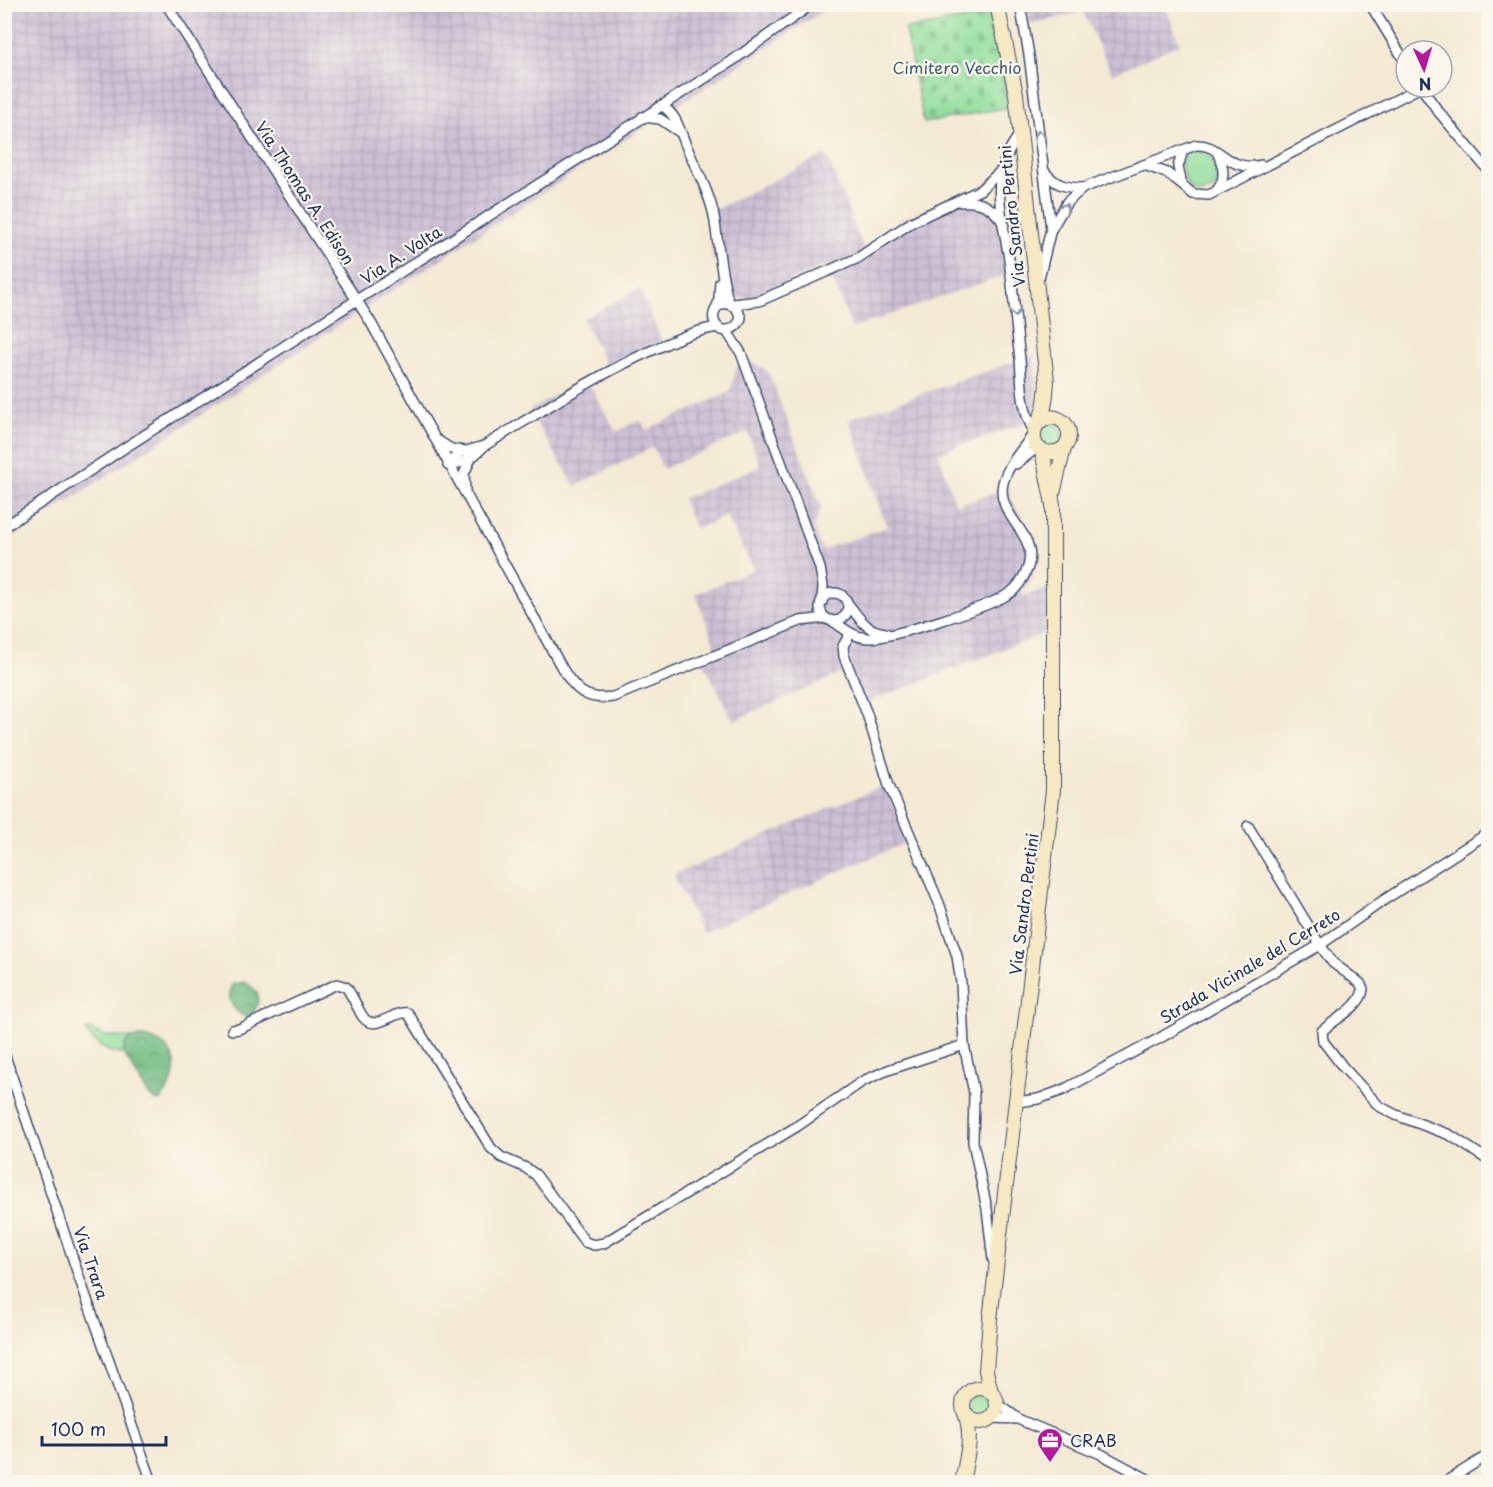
<svg xmlns="http://www.w3.org/2000/svg" width="1493" height="1487" viewBox="0 0 1493 1487" font-family="'Playpen Sans',sans-serif">
	<style>
		.industrial { fill: url(#industrial-grid) }
		.grass { fill: #92df9c; stroke: #56877d; stroke-width: 1.5 }
		.forest { fill: url(#forest-crowns); stroke: #487671; stroke-width: 1.5 }
		.cemetery { fill: url(#cemetery-stones); stroke: #56877d; stroke-width: 1.5 }
		.lines { fill: none; stroke-linecap: round; stroke-linejoin: round }
		.street-casing { stroke: #3c4b70; stroke-width: 12 }
		.secondary-casing { stroke: #3c4b70; stroke-width: 16 }
		.street { stroke: #fff; stroke-width: 9 }
		.secondary { stroke: #f6e9c3; stroke-width: 14 }
		.oneway { stroke: #8d97ae }
		.labels { text-anchor: middle; stroke-width: 4.5; stroke-linejoin: round; paint-order: stroke }
		.park-label { font-size: 16px; fill: #395b6e; stroke: #fbf7ec }
		.street-label { font-size: 16px; fill: #1b2f5e; stroke: #fbf7ec }
		.poi-label { font-size: 16px; fill: #1b2f5e; stroke: #fbf7ec; text-anchor: start }
	</style>
	<defs>
		<pattern id="industrial-grid" width="8" height="8" patternUnits="userSpaceOnUse" patternTransform="scale(1.5)"><rect width="8" height="8" fill="#ccbfd4"/><path d="M0 4h8M4 0v8" fill="none" stroke="#afa4b8"/></pattern>
		<pattern id="forest-crowns" width="20" height="18" patternUnits="userSpaceOnUse" patternTransform="scale(1.5)"><rect width="20" height="18" fill="#75be84"/><path d="M2 6a3 3 0 1 1 6 0M12 15a3 3 0 1 1 6 0" fill="none" stroke="#5f9b6f"/></pattern>
		<pattern id="cemetery-stones" width="16" height="16" patternUnits="userSpaceOnUse" patternTransform="scale(1.5)"><rect width="16" height="16" fill="#92df9c"/><path d="M2 7V4a2 2 0 0 1 4 0v3zM10 15v-3a2 2 0 0 1 4 0v3z" fill="#7dc089"/></pattern>
	</defs>
	<rect width="100%" height="100%" fill="#fbf7ec"/>
	<filter id="ink" filterUnits="userSpaceOnUse"><feTurbulence type="fractalNoise" baseFrequency=".0167" numOctaves="2"/><feDisplacementMap in="SourceGraphic" scale="12" xChannelSelector="R" yChannelSelector="G"/><feConvolveMatrix kernelMatrix="1 2 1 2 8 2 1 2 1" color-interpolation-filters="sRGB"/></filter>
	<filter id="wash" filterUnits="userSpaceOnUse"><feTurbulence type="fractalNoise" baseFrequency=".008" numOctaves="4" result="noise"/><feDisplacementMap in="SourceGraphic" scale="24" xChannelSelector="R" yChannelSelector="G"/><feGaussianBlur stdDeviation="1.35" result="paint"/><feColorMatrix in="noise" values="0 0 0 0 0 0 0 0 0 0 0 0 0 0 0 0 0 1.4 0 .05"/><feComposite in="paint" operator="in"/></filter>
	<g filter="url(#wash)">
		<rect width="100%" height="100%" fill="#f4ead3"/>
		<g class="industrial">
			<polygon points="5,5 832,5 5,542"/>
			<polygon points="1026,5 1165,5 1180,44 1112,74 1083,12 1029,24"/>
			<polygon points="826,154 863,248 874,242 903,219 966,191 985,200 1000,226 1005,275 852,328 827,265 756,295 746,299 735,296 732,291 729,278 726,260 713,261 708,213"/>
			<polygon points="639,289 662,341 606,365 583,319"/>
			<polygon points="1034,355 1037,403 1033,420 938,453 956,505 1010,488 1010,498 1031,532 1035,543 1035,569 1029,581 1022,590 1023,596 1049,588 1050,631 858,706 842,673 733,721 700,655 716,648 696,594 754,569 726,516 696,529 682,499 760,466 748,432 663,469 653,447 575,486 529,411 585,377 616,432 640,420 646,430 730,392 737,366 749,361 768,371 821,507 814,527 822,550 887,527 849,419"/>
			<polygon points="884,785 909,841 702,932 673,875"/>
		</g>
		<g class="grass">
			<path d="M1194,150c13,1 29,17 24,31 -1,4 -3,6 -5,9l-16,3 -10,-7 -6,-22 6,-11z"/>
			<polygon points="1054,423 1063,431 1062,443 1051,448 1041,442 1040,430 1046,424"/>
			<path d="M89,1029l17,7 26,2 -7,5 -1,11c-17,0 -29,-10 -38,-23z"/>
			<circle cx="980" cy="1405" r="13"/>
		</g>
		<g class="forest">
			<path d="M244,982c20,11 16,20 6,37 -15,-6 -25,-18 -18,-34z"/>
			<path d="M143,1037c37,7 40,39 16,64l-4,-1 -6,-5 -25,-41 1,-11 7,-5z"/>
		</g>
		<polygon class="cemetery" points="990,15 1009,107 924,123 905,29"/>
	</g>
	<g filter="url(#ink)">
		<g class="lines">
			<defs>
				<g id="street">
					<path d="M166,4l204,317 192,347c13,22 24,33 51,29l187,-76 26,-3"/>
					<polyline points="1020,4 1029,55 1051,229 1039,278"/>
					<polyline points="1370,4 1406,63"/>
					<polyline points="1421,87 1438,111 1488,170"/>
					<path d="M661,105c15,9 18,23 24,38 10,24 24,48 29,73 5,30 6,58 15,87"/>
					<polyline points="642,117 660,119 681,133"/>
					<path d="M1020,134c-10,13 -18,29 -20,46 -3,28 7,59 10,87 4,31 6,62 10,92 2,24 1,51 14,72"/>
					<polyline points="1144,165 1167,173 1193,194 1209,195 1421,87"/>
					<path d="M1044,171c11,14 22,17 39,17"/>
					<polyline points="1182,185 1178,167 1183,150"/>
					<path d="M1217,190c9,-11 7,-23 1,-36"/>
					<path d="M961,202c20,-2 32,5 43,22"/>
					<path d="M1052,228l15,-26 16,-14 113,-43c25,-2 32,28 65,20"/>
					<polyline points="733,304 759,301 858,258 912,222 980,190 1002,170"/>
					<path d="M717,307l8,-4 11,4 5,11c-4,13 -23,19 -27,2 -2,-6 1,-8 3,-14 3,-6 2,-16 3,-24"/>
					<polyline points="726,330 741,353 820,568 823,586 822,602"/>
					<polyline points="437,440 451,449 464,451"/>
					<polyline points="1016,464 1038,447"/>
					<path d="M448,465c17,-2 25,-7 36,-19 56,-34 112,-71 173,-98 20,-9 39,-18 61,-21"/>
					<polyline points="448,465 459,453 484,446"/>
					<polyline points="465,490 464,474 471,458"/>
					<polyline points="4,527 126,447 732,61 812,4"/>
					<circle cx="834" cy="607" r="14"/>
					<path d="M848,604c12,14 17,27 38,29"/>
					<path d="M831,620c13,8 21,17 36,18 23,1 125,-32 143,-45 9,-6 14,-16 18,-26 11,-35 -33,-50 -25,-84 5,-19 20,-34 31,-50"/>
					<polyline points="850,634 843,646 844,656 867,714 889,785 939,903 957,956 961,983 964,1045 974,1093 973,1142 987,1209 993,1260"/>
					<path d="M1248,826l72,119 13,18 27,20 3,6c-2,19 -29,30 -41,42l1,10 20,26 36,39 17,9 54,20 38,25"/>
					<path d="M232,1030l7,-1 98,-45 9,3c7,9 11,21 17,30 12,16 31,-7 45,-4l83,135 10,9 25,11 10,7 49,67 9,3 10,-2 192,-116 67,-46 25,-11 76,-25"/>
					<polyline points="4,1053 80,1280 152,1482"/>
					<polyline points="1017,1102 1038,1099 1063,1090 1160,1038 1320,945 1384,900 1488,833"/>
					<polyline points="997,1403 1020,1420 1101,1454 1153,1482"/>
					<polyline points="992,1418 1017,1419"/>
					<polyline points="1445,1482 1488,1455"/>
				</g>
				<g id="secondary">
					<path d="M997,4l19,90 31,288c-1,10 -1,20 -4,29 -2,8 -9,15 -9,23 -2,18 18,23 30,14 11,-14 3,-31 -15,-31l-12,7"/>
					<polyline points="1054,490 1064,448"/>
					<circle cx="980" cy="1405" r="17"/>
					<polyline points="991,1392 986,1371 990,1319 1053,790 1053,504 1042,451"/>
					<path d="M962,1482c4,-22 11,-44 4,-66"/>
				</g>
			</defs>
			<use href="#street" class="street-casing"/>
			<use href="#secondary" class="secondary-casing"/>
			<use href="#street" class="street"/>
			<use href="#secondary" class="secondary"/>
		</g>
		<defs><path id="oneway-chevron" d="M-2-3.5L2.5 0L-2 3.5" fill="none" stroke-width="1.6" stroke-linecap="round" stroke-linejoin="round" transform="scale(1.5)"/></defs>
		<g class="oneway">
			<use href="#oneway-chevron" transform="translate(1039 134) rotate(-97)"/>
			<use href="#oneway-chevron" transform="translate(1065 207) rotate(-54)"/>
			<use href="#oneway-chevron" transform="translate(1015 313) rotate(84)"/>
		</g>
	</g>
	<defs>
		<symbol id="office-pin" viewBox="-11 -11 22 30"><path d="M0 17L-7.5 6A9.5 9.5 0 1 1 7.5 6Z" fill="#b5179e" stroke="#fbf7ec"/><path d="M-6-3h4V-5.5h4V-3h4V5H-6ZM-1-4.5V-3h2v-1.5ZM-6 0V1H6V0Z" fill="#fff"/></symbol>
	</defs>
	<g fill-rule="evenodd">
		<use href="#office-pin" x="1035" y="1426" width="30" height="40"/>
	</g>
	<g class="labels">
		<g class="park-label">
			<text x="957" y="74">Cimitero Vecchio</text>
		</g>
		<g class="street-label">
			<text transform="translate(305 193) rotate(57)" y="6">Via Thomas A. Edison</text>
			<text transform="translate(1012 216) rotate(-96)" y="6">Via Sandro Pertini</text>
			<text transform="translate(401 255) rotate(-33)" y="6">Via A. Volta</text>
			<text transform="translate(1024 904) rotate(-83)" y="6">Via Sandro Pertini</text>
			<text transform="translate(1250 966) rotate(-31)" y="6">Strada Vicinale del Cerreto</text>
			<text transform="translate(91 1263) rotate(71)" y="6">Via Trara</text>
		</g>
		<g class="poi-label">
			<text x="1070" y="1447">CRAB</text>
		</g>
	</g>
	<rect width="1493" height="1487" fill="none" stroke="#fbf7ec" stroke-width="24"/>
	<g transform="translate(1424 69) rotate(176)"><circle r="28" fill="#fbf7ec" stroke="#a1a7b3" stroke-width="1.5"/>
	<path d="M0-4.5L10 22L0 15L-10 22Z" fill="#b5179e"/>
	<text y="-9" font-size="16" font-weight="bold" text-anchor="middle" fill="#1b2f5e">N</text>
	</g>
	<path d="M42 1436v9h124v-9" fill="none" stroke="#1b2f5e" stroke-width="3"/>
	<text x="51" y="1436" font-size="18" fill="#1b2f5e" stroke="#fbf7ec" stroke-width="4.5" paint-order="stroke">100 m</text>
</svg>
